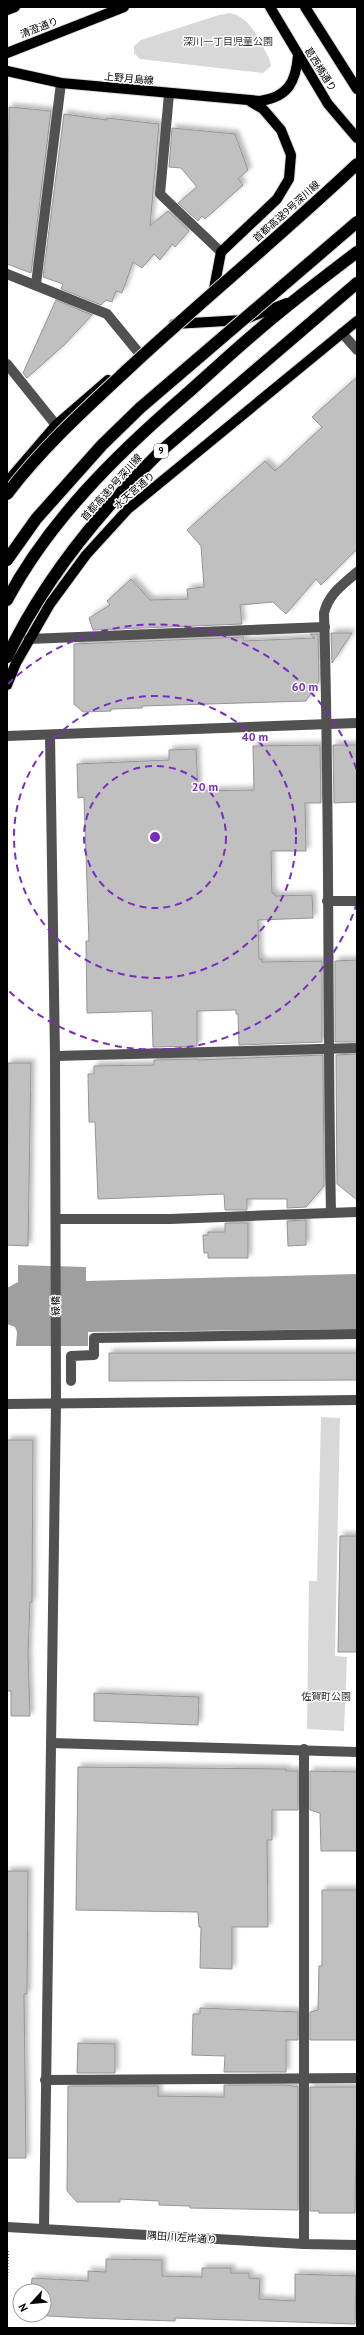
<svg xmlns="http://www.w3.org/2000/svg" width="364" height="2335" viewBox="0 0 364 2335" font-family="'PT Sans','Noto Sans JP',sans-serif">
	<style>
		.green { fill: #d8d8d8 }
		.water { fill: #9f9f9f }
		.building { fill: #c0c0c0; stroke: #959595; filter: url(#shadow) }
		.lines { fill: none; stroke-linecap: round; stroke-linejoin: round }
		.major-casing { stroke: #dbdbdb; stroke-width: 12 }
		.highway-casing { stroke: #dbdbdb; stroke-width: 14 }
		.path { stroke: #737373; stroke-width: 2.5; stroke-dasharray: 1 2; stroke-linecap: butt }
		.minor { stroke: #515151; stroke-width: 10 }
		.major { stroke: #000; stroke-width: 10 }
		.highway { stroke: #000; stroke-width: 12 }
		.highway-bridge-casing { stroke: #dbdbdb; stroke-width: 14; stroke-linecap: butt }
		.highway-bridge { stroke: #000; stroke-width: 12 }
		.ring { fill: none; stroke: #7b2cbf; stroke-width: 2; stroke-dasharray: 7 5 }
		.labels { text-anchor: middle; stroke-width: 3; stroke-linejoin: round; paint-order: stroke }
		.shield { fill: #fff; stroke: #4c4c4c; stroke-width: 1 }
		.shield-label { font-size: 9px; font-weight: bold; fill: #000 }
		.street-label { font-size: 10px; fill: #000; stroke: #fff }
		.park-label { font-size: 10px; fill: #2f2f2f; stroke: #fff }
		.centre { fill: #7b2cbf; stroke: #fff; stroke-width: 2 }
		.ring-label { font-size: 12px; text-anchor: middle; font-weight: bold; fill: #7b2cbf; stroke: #fff; stroke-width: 3; stroke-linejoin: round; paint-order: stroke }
	</style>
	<defs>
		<filter id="shadow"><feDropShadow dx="3.5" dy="-3.5" stdDeviation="2" flood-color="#0004"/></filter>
	</defs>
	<rect width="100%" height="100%" fill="#fff"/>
	<g class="green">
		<path d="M230,13c22,5 29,28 39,45l2,8 -8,7 -123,-14 -6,-6v-7l7,-6 78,-25z"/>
		<polygon points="321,1417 340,1418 335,1656 347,1657 344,1731 307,1729 309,1581 317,1581"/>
	</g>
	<polygon class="water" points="18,1265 86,1267 86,1281 357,1274 357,1329 88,1332 88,1346 16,1346 17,1332 15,1327 7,1324 7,1288 18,1282"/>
	<g class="building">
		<polygon points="9,107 51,111 31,273 7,264"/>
		<polygon points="64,114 107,120 107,118 159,124 150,226 168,211 189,231 175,247 172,244 160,260 154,254 142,268 133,262 122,293 116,291 112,302 106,300 101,305 61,289 63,284 43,277"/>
		<polygon points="172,128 235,134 248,170 238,179 243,185 205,219 202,216 198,221 178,203 197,187 181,168 169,167"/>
		<polygon points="56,300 92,315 64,345 27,378 23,373"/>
		<polygon points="357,377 357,549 321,585 316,579 286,614 273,602 240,605 242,624 93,630 89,618 110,605 107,601 131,579 150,600 188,599 187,589 204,587 201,546 187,530 265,461 275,471 322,427 312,417"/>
		<polygon points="331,633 352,633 332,663"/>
		<polygon points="310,634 318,634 319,681 306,701 142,706 142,708 111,709 111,711 83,712 74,704 74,644 243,637 244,641 315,638"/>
		<polygon points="320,745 321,803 305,803 306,851 271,851 272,893 275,893 275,896 312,895 313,918 258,920 259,959 262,959 262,962 322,961 322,1042 239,1045 238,1014 236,1014 236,1010 197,1011 197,1046 153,1047 152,1011 87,1013 86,941 89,941 84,797 78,798 77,764 169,760 169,750 196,749 198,791 254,790 253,746"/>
		<polygon points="333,745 357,745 357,802 334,803"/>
		<polygon points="357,960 357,1042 335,1042 335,961"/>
		<polygon points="357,1054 357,1200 337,1184 336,1055"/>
		<polygon points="323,1055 324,1186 306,1207 287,1208 287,1199 247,1199 247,1210 225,1210 224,1194 98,1199 95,1122 89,1122 88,1074 94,1074 94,1066 154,1065 154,1060 198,1059 198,1060"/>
		<polygon points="8,1063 31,1063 28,1246 7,1245"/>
		<polygon points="306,1220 306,1245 288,1246 287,1221"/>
		<polygon points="225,1223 248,1223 248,1258 208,1258 208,1253 204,1253 203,1235 208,1235 208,1232 225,1232"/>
		<polygon points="109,1353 357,1353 357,1380 109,1381"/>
		<polygon points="7,1440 33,1440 32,1602 30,1602 28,1654 30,1716 11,1716 11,1691 7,1691"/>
		<polygon points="340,1536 357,1536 357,1652 338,1652"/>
		<polygon points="94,1693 199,1697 198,1725 94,1721"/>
		<polygon points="78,1767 286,1769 286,1771 298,1771 298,1810 272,1810 272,1840 267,1840 268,1927 232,1927 232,1969 200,1968 201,1927 199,1927 198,1912 76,1910"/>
		<polygon points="310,1771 357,1772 357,1851 321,1851 320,1813 310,1810"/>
		<polygon points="7,1871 28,1871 27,1994 24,1994 26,2158 7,2158"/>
		<polygon points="322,1890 357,1890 357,2040 310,2040 310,2012 318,2010 319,1966 322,1966"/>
		<polygon points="200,2008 298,2012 298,2040 286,2040 286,2072 224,2072 225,2056 192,2055 193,2014 200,2014"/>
		<polygon points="78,2043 115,2044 115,2073 77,2073"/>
		<polygon points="224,2085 286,2085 298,2087 298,2210 190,2208 190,2206 159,2205 159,2201 120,2199 120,2202 77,2202 67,2191 68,2086 158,2086 158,2096 224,2097"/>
		<polygon points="310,2087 357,2087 355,2213 319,2213 319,2211 310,2211"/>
		<polygon points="106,2259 162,2260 162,2276 202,2277 202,2268 231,2268 231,2273 249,2273 249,2278 260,2279 259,2299 295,2301 295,2274 356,2276 355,2324 175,2318 175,2321 85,2318 31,2315 44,2315 44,2291 31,2291 32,2278 88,2281 88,2271 106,2272"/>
	</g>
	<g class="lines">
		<defs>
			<g id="major">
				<polyline points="270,7 328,104 357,138"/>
				<polyline points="305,7 357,89"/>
				<polyline points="7,10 15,7"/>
				<polyline points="7,53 124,7"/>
				<path d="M7,71l54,12 199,18c28,-4 36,-19 38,-46"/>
				<polyline points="213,294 221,252 277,199 289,179 291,155 281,130 263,109 251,102"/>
				<polyline points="174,324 243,320 287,303"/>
				<polyline points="7,482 56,425 108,380"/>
				<polyline points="7,685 16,663 50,604 86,555 128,509 357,321"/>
			</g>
			<g id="highway">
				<path d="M7,600c42,-79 109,-145 176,-203 24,-21 47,-43 72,-64 33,-29 68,-55 102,-81"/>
				<path d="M7,657c37,-78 93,-146 154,-206l196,-168"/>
			</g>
		</defs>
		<use href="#major" class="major-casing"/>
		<use href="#highway" class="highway-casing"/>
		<polyline class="path" points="7,2279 8,2251"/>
		<g class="minor">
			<polyline points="169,94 160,194 221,252"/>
			<polyline points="7,274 107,314 139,353"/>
			<polyline points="36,284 61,83"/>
			<polyline points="342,333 357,350"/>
			<polyline points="7,364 56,425"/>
			<polyline points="29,639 325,627"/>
			<polyline points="7,736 357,723"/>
			<polyline points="327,901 357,901"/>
			<polyline points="55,1056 357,1048"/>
			<path d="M331,1213c-4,-200 -1,-400 -7,-600 5,-20 19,-28 33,-41"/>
			<polyline points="56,1219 170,1219 357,1212"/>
			<polyline points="71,1381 71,1356 94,1355 94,1338 357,1334"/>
			<polyline points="7,1404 357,1400"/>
			<polyline points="51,1743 357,1752"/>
			<polyline points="304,1749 304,2244"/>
			<polyline points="45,2080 357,2078"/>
			<polyline points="7,2227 304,2244 357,2245"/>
			<polyline points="44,2228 56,1403 55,1056 50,735"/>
		</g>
		<use href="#major" class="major"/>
		<use href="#highway" class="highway"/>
		<defs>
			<g id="highway-bridge">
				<path d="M7,494c35,-46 78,-85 120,-124 75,-70 155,-135 230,-206"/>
				<polyline points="7,560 36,519 102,445 140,408 357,222"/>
			</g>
		</defs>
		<use href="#highway-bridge" class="highway-bridge-casing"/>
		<use href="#highway-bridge" class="highway-bridge"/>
	</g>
	<g class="ring">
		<circle cx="155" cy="837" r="71"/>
		<circle cx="155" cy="837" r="141"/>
		<path d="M357 903A212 212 0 0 1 8 990M8 684A212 212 0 0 1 357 771"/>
	</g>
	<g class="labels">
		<rect class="shield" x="154" y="444" width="14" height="14" rx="3"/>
		<g class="shield-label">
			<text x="161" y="454">9</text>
		</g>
		<g class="street-label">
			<text transform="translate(39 27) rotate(-21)" y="4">清澄通り</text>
			<text transform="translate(321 69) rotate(58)" y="4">葛西橋通り</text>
			<text transform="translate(129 78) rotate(5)" y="4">上野月島線</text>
			<text transform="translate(286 211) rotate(-42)" y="4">首都高速9号深川線</text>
			<text transform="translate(111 487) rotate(-48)" y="4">首都高速9号深川線</text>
			<text transform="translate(134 490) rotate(-41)" y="4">水天宮通り</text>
			<text transform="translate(55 1306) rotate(-90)" y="4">緑橋</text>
			<text transform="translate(182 2237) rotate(4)" y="4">隅田川左岸通り</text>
		</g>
		<g class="park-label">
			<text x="228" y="45">深川一丁目児童公園</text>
			<text x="326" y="1700">佐賀町公園</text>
		</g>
	</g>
	<circle cx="155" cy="837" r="6" class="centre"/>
	<g class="ring-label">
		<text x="305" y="691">60 m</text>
		<text x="255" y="741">40 m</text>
		<text x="205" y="791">20 m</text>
	</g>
	<rect width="364" height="2335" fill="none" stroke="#000000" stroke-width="16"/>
	<g transform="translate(32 2303) rotate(243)"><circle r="19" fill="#ffffff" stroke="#999999"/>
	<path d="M0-3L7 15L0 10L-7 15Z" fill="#000000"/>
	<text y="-6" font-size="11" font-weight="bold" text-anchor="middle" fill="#000000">N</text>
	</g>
</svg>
